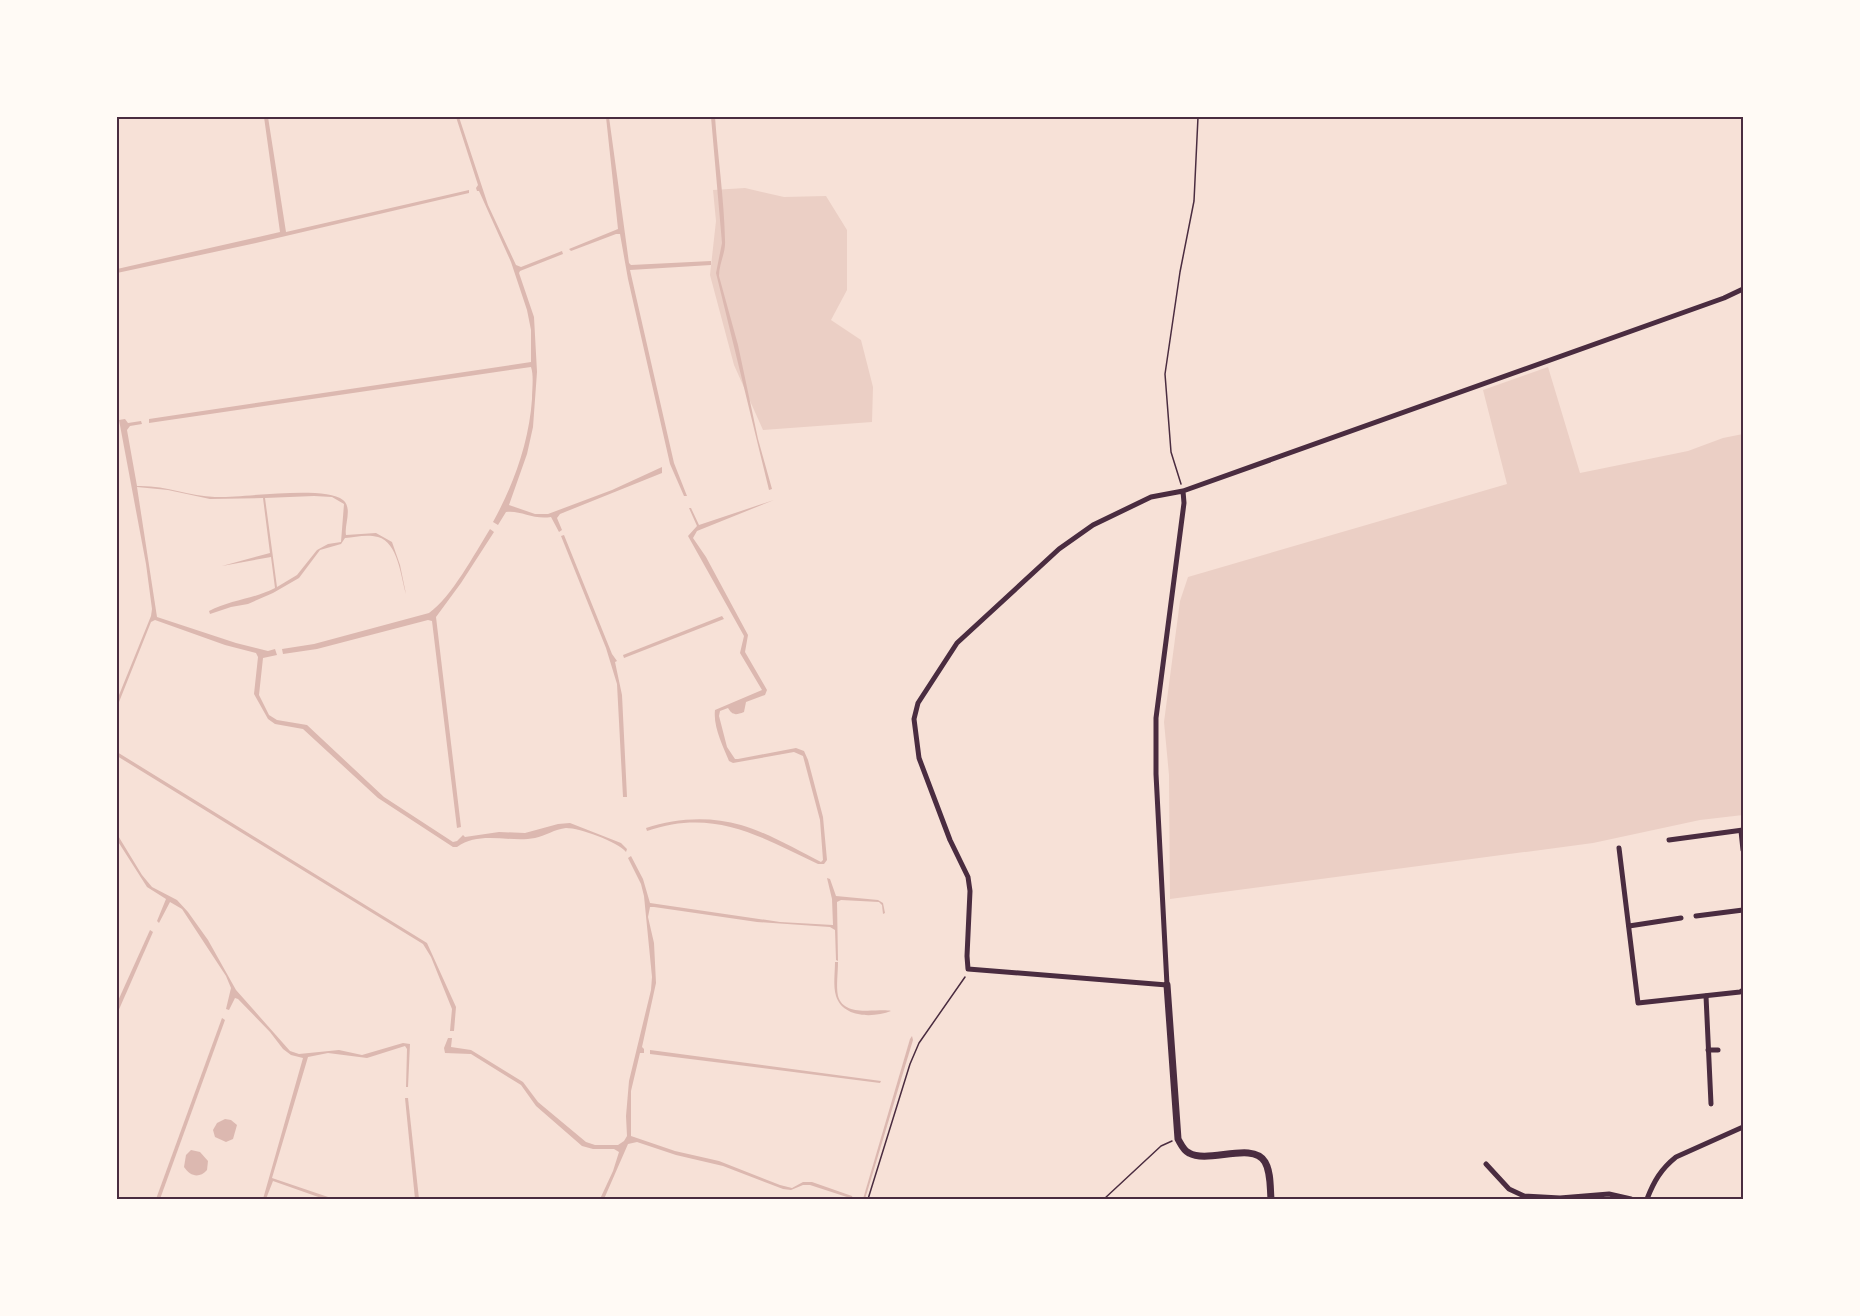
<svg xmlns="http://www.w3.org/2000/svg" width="1860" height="1316" viewBox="0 0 1860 1316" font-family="'Fira Sans',sans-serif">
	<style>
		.green { fill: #ebcfc5 }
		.water { fill: #dcb8b0; fill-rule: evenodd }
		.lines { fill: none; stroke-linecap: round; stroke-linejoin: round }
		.path { stroke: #4a2c40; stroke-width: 1.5 }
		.minor { stroke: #4a2c40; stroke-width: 5 }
		.tertiary { stroke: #4a2c40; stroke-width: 7 }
		.neatline { fill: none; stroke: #4a2c40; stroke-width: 2 }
	</style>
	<rect width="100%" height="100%" fill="#f7e1d7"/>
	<g class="green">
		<polygon points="745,188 784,197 826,196 847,230 847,290 831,320 861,340 873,387 872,422 763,430 734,365 710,275 716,221 713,190"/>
		<polygon points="1548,367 1580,473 1688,451 1723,438 1743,434 1743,815 1700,820 1593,843 1170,899 1169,775 1164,722 1180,601 1188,577 1507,484 1483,390"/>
	</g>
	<g class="water">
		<polygon points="264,117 268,117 286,232 469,190 469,193 256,243 117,273 117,269 280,232"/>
		<path d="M456,117h3l29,88 28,60 5,2 41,-16 1,3 -43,17 -1,2 15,44 3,55 -4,55 -6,27 -18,51 26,9h13l64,-24 50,-23v6l-102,41 -3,4 5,12 -3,2 -8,-15c-18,3 -30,-7 -45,-5l-8,13 -5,-3c21,-38 36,-80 39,-123 0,-10 2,-23 -1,-32l-382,56v-4l382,-57v-32l-4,-20 -16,-48 -32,-71h-2l-1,-3 2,-3z"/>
		<polygon points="606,117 609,117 629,263 631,265 711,261 711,265 630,270 674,463 687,496 684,496 670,464 628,279 620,234 616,234 571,251 569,249 618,229"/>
		<path d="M711,117h4c3,41 9,82 10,123 1,13 -6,23 -6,36l19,69 20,94 14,50 -3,1 -53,-217 6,-30z"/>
		<path d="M125,419l3,4 13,-2 1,3 -12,2 -3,4 10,56c28,-1 52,10 78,11 27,1 109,-12 128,3 10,8 1,25 3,35l30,-2 16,9 8,23 6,29c-5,-17 -8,-52 -28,-57 -11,-3 -23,0 -33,1l-4,6 -21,6 -21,28 -26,15 -25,11 -17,3 -21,7 -1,-3c21,-11 45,-12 66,-23l-4,-31 -49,9 48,-13 -7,-55 -53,1 -42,-9 -31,-3 20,130 79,26 32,8 7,-2 2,6 -14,3 -4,37 10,20 8,5 30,5 77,72 69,45 4,-1 6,-6 2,2 34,-5 26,1 33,-9 12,-1 51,20 6,6 -1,3c-8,-10 -46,-24 -60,-24 -11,1 -21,8 -31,10 -26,5 -55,-8 -78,9h-4l-75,-49 -75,-69 -28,-5 -7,-5 -14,-25 4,-37 -2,-4 -31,-8 -70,-25 -4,2 -34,85v-7l34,-84 1,-7 -6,-45 -27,-144zM314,496l18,1 12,7 -3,38 -13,2 -11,6 -20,25 -20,12 -12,-89z"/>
		<path d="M774,500l-77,31 -4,7 13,19 42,78 -3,17 22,38 -2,5 -19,7 -2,10c-8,3 -11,4 -16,-4l-8,3 -1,5 8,31 8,12h3l58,-11 8,3 4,9 15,57 4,43 -3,4h-6c-59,-28 -104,-56 -171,-33l-1,-3c30,-10 64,-12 95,-3 25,7 56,25 80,37l2,-2 -3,-40 -17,-64 -9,-4 -61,11 -4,-2c-6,-15 -16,-34 -14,-51l47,-20 -22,-37 4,-17 -56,-100 9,-10 -8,-18h2l8,17z"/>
		<path d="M490,529l4,3 -33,51 -25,34 25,210 -4,1 -25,-207 -4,-1 -111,29 -34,5 -1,-5 32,-5 115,-31c22,-15 46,-60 61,-84z"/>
		<polygon points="564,535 612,654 617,661 615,662 622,695 627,797 623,797 617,684 606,648 561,536"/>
		<polygon points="722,616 724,619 624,658 623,655"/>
		<polygon points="117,752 427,943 456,1007 454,1031 450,1031 452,1009 431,957 423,944 117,756"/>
		<polygon points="117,834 142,875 152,887 177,900 188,912 208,940 236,990 290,1051 299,1054 339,1050 362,1055 403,1043 410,1044 408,1087 406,1087 407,1049 405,1046 367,1058 328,1053 308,1057 272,1178 334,1199 324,1199 273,1181 266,1199 263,1199 303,1058 291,1055 283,1049 270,1032 238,999 235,998 229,1010 226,1009 231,988 226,976 182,909 170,902 159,923 157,921 166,899 147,887 117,840"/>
		<polygon points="631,856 643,879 650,903 780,922 833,925 832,899 827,878 830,879 836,896 878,900 883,903 885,913 883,914 882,905 879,902 841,900 837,902 838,961 836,960 835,930 830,927 757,922 654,907 650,907 648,917 654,943 656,983 642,1047 644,1049 644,1053 640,1053 631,1091 631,1136 675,1151 719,1161 780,1185 792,1188 803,1182 812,1182 852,1196 853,1199 810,1185 803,1185 791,1190 783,1189 723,1166 676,1155 637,1142 628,1144 604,1199 600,1199 613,1171 619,1152 614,1149 593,1149 582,1146 536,1106 521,1085 471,1054 445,1053 444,1048 448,1038 452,1038 451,1047 471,1050 523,1082 538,1102 586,1142 595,1145 618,1145 624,1141 627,1136 626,1116 629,1081 651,990 652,977 644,896 641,884 628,858"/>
		<polygon points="150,930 153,932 117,1014 117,1003"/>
		<path d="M835,962h3c0,11 -2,24 0,34 6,22 40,12 53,15 -18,7 -48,7 -55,-15 -3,-10 -1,-24 -1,-34z"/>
		<polygon points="222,1018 225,1020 160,1199 156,1199"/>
		<polygon points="912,1036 913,1040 865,1199 863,1199 910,1039"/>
		<polygon points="650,1050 881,1081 880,1083 650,1054"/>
		<polygon points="405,1098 408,1098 419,1199 415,1199"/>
		<polygon points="225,1119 231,1120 237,1125 233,1139 226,1142 215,1137 213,1130 217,1123"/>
		<path d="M191,1150l9,2 8,9 -1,9c-8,9 -17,6 -23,-3l2,-12z"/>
	</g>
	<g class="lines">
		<g class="path">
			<polyline points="1181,484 1171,452 1165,374 1180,272 1194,201 1198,117"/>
			<polyline points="868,1199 910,1064 919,1043 965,977"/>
			<polyline points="1104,1199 1161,1146 1172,1141"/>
		</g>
		<g class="minor">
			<polyline points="1183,491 1184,503 1156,718 1156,774 1167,985 968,969 967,956 970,891 968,877 950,840 919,758 914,719 918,703 957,643 1059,549 1093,525 1151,497 1183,491 1724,298 1743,289"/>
			<polyline points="1741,831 1743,850"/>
			<polyline points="1669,840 1743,830"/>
			<polyline points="1619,848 1638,1003 1740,992 1743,990"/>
			<polyline points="1696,916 1743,910"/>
			<polyline points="1629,926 1681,918"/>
			<polyline points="1706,996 1711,1104"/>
			<polyline points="1708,1050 1718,1050"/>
			<polyline points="1486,1164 1509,1189 1524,1196 1560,1198 1609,1194 1631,1199"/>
			<path d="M1647,1199c7,-18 14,-30 29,-42l67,-30"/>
		</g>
		<path class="tertiary" d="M1167,985l11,154c3,5 5,11 11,14 19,11 64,-12 76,9 6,10 5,26 6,37"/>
	</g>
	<rect width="1860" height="1316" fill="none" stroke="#fffaf5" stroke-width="237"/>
	<rect x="118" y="118" width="1624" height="1080" class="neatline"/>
</svg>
